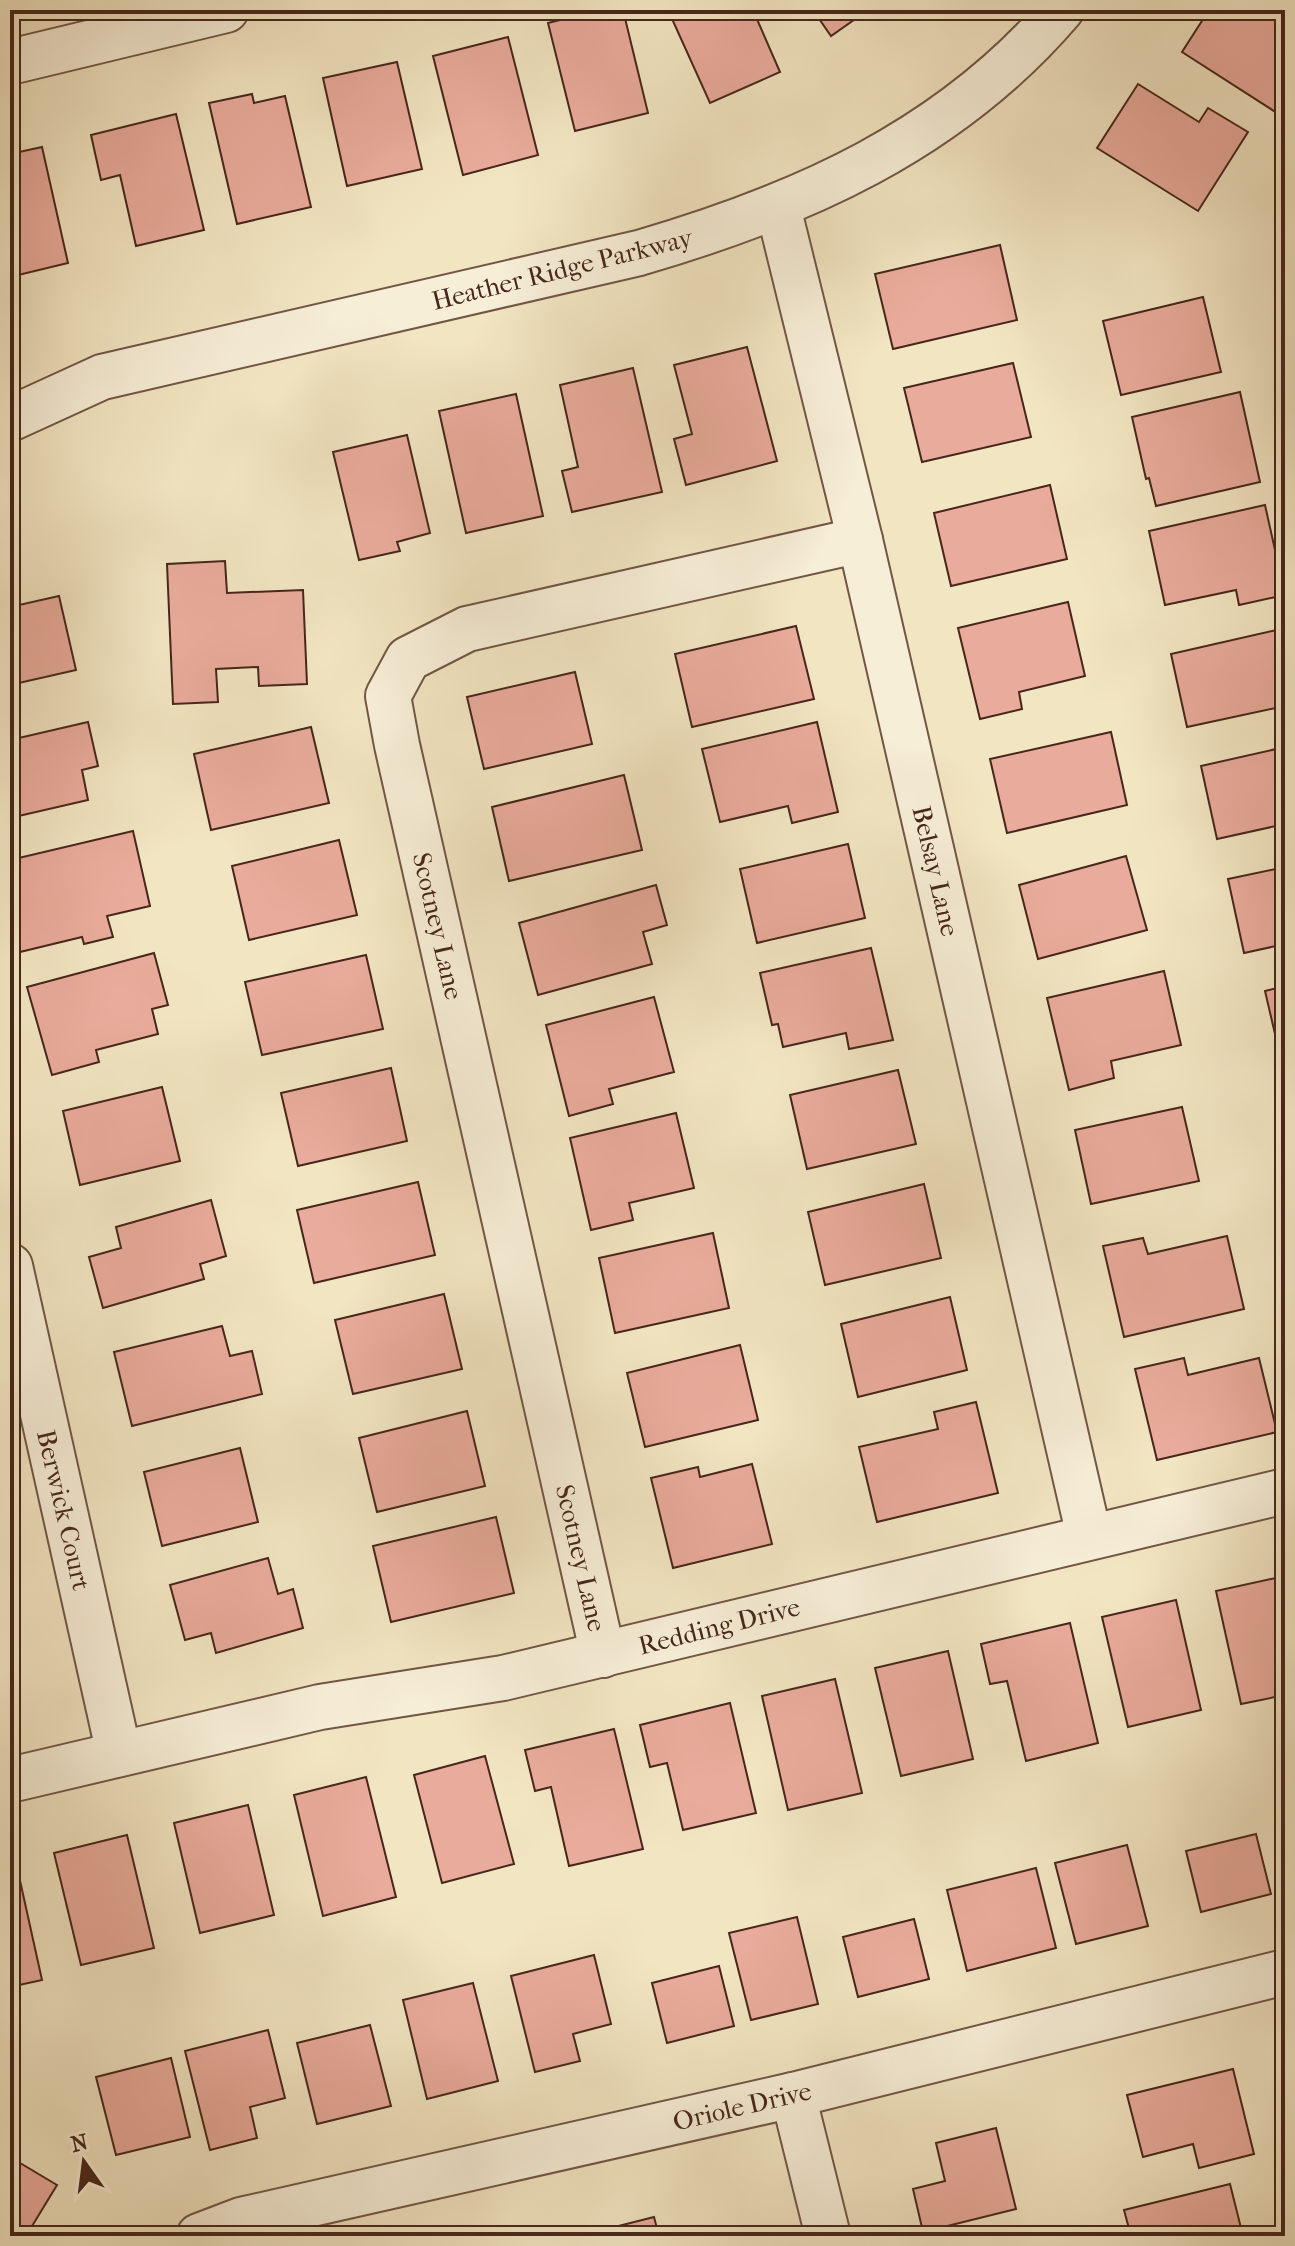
<svg xmlns="http://www.w3.org/2000/svg" width="1295" height="2246" viewBox="0 0 1295 2246" font-family="'IM FELL French Canon',serif">
	<style>
		.building { fill: #e9ab9b; stroke: #47261b; stroke-width: 2 }
		.lines { fill: none; stroke-linecap: round; stroke-linejoin: round }
		.minor-casing { stroke: #725645; stroke-width: 48 }
		.minor { stroke: #f7eed7; stroke-width: 44 }
		.labels { text-anchor: middle; stroke-width: 7; stroke-linejoin: round; paint-order: stroke }
		.street-label { font-size: 26px; fill: #47261b; stroke: #f7eed7 }
	</style>
	<rect width="100%" height="100%" fill="#f2e5c2"/>
	<filter id="stains"><feTurbulence type="fractalNoise" baseFrequency=".0025" numOctaves="4"/><feColorMatrix values="0 0 0 0 .2 0 0 0 0 .09 0 0 0 0 .02 0 0 0 .5 -.17"/></filter>
	<radialGradient id="worn" r=".72"><stop offset=".6" stop-color="#630" stop-opacity="0"/><stop offset="1" stop-color="#630" stop-opacity=".3"/></radialGradient>
	<g class="building">
		<polygon points="600,10 623,10 648,113 575,131 548,23"/>
		<polygon points="668,10 753,10 780,72 710,103"/>
		<polygon points="813,10 868,10 831,36"/>
		<polygon points="1209,10 1263,10 1285,24 1285,100 1277,113 1182,52"/>
		<polygon points="508,37 538,155 463,175 433,56"/>
		<polygon points="397,62 422,169 347,186 323,78"/>
		<polygon points="1138,84 1199,122 1208,108 1248,132 1198,211 1097,148"/>
		<polygon points="252,94 254,103 285,96 311,207 237,224 209,103"/>
		<polygon points="176,114 204,230 136,246 120,175 101,180 91,135"/>
		<polygon points="42,147 68,263 10,277 10,154"/>
		<polygon points="1000,245 1017,320 893,349 875,274"/>
		<polygon points="1203,297 1221,372 1121,395 1103,321"/>
		<polygon points="747,347 777,461 686,485 674,439 692,434 674,365"/>
		<polygon points="1013,363 1031,437 922,462 904,388"/>
		<polygon points="633,368 662,492 572,512 562,471 578,467 560,385"/>
		<polygon points="1240,392 1260,482 1156,506 1149,478 1146,479 1132,417"/>
		<polygon points="516,394 543,516 466,533 439,411"/>
		<polygon points="407,435 430,533 397,542 400,551 359,560 333,452"/>
		<polygon points="1050,485 1067,559 951,586 934,513"/>
		<polygon points="1265,505 1285,595 1239,605 1236,590 1165,605 1149,531"/>
		<polygon points="225,561 227,593 303,590 307,684 259,686 258,667 216,669 218,702 173,704 167,564"/>
		<polygon points="59,596 76,670 10,685 10,607"/>
		<polygon points="1068,602 1085,676 1019,692 1022,709 980,719 958,628"/>
		<polygon points="796,626 814,699 692,727 675,654"/>
		<polygon points="1285,628 1285,706 1187,727 1171,654"/>
		<polygon points="575,672 592,744 484,769 467,697"/>
		<polygon points="88,722 98,766 82,770 88,800 10,818 10,740"/>
		<polygon points="817,722 838,812 792,823 788,806 720,822 702,749"/>
		<polygon points="311,727 329,803 211,830 194,754"/>
		<polygon points="1111,732 1127,805 1007,833 990,759"/>
		<polygon points="1285,747 1285,824 1217,839 1201,766"/>
		<polygon points="624,775 642,850 509,881 492,807"/>
		<polygon points="133,831 150,906 107,916 113,937 84,944 82,937 20,952 10,908 10,860"/>
		<polygon points="339,840 357,915 249,940 232,866"/>
		<polygon points="848,844 865,918 757,943 740,869"/>
		<polygon points="1126,856 1147,930 1038,959 1019,885"/>
		<polygon points="1285,867 1285,944 1244,953 1228,879"/>
		<polygon points="656,885 667,925 643,932 652,964 538,995 519,923"/>
		<polygon points="871,948 893,1040 849,1049 846,1033 783,1047 778,1024 772,1025 760,973"/>
		<polygon points="154,953 168,1005 152,1009 158,1034 96,1050 99,1062 52,1075 27,987"/>
		<polygon points="366,955 383,1029 262,1055 245,982"/>
		<polygon points="1164,971 1181,1045 1111,1061 1114,1078 1069,1090 1047,998"/>
		<polygon points="1285,986 1285,1063 1282,1064 1265,991"/>
		<polygon points="654,997 674,1072 609,1089 613,1104 569,1116 546,1025"/>
		<polygon points="391,1068 407,1141 298,1166 281,1093"/>
		<polygon points="898,1070 916,1144 807,1169 790,1095"/>
		<polygon points="162,1087 180,1161 80,1185 63,1111"/>
		<polygon points="1285,1106 1285,1138 1278,1108"/>
		<polygon points="1182,1107 1199,1181 1091,1204 1075,1130"/>
		<polygon points="676,1113 694,1188 629,1203 633,1220 591,1230 570,1138"/>
		<polygon points="418,1182 435,1255 314,1283 297,1210"/>
		<polygon points="924,1184 941,1258 825,1285 808,1212"/>
		<polygon points="211,1200 226,1256 200,1264 204,1279 103,1308 89,1257 121,1248 116,1227"/>
		<polygon points="713,1233 729,1308 615,1333 599,1258"/>
		<polygon points="1227,1236 1244,1309 1124,1337 1103,1246 1143,1238 1148,1254"/>
		<polygon points="444,1294 462,1369 353,1394 335,1320"/>
		<polygon points="950,1297 967,1370 858,1397 841,1324"/>
		<polygon points="222,1326 230,1356 252,1351 262,1394 132,1426 114,1352"/>
		<polygon points="740,1345 758,1420 645,1447 627,1373"/>
		<polygon points="1184,1358 1188,1375 1259,1358 1277,1432 1157,1460 1135,1369"/>
		<polygon points="976,1402 998,1493 877,1522 859,1447 938,1429 934,1412"/>
		<polygon points="467,1411 485,1486 377,1512 359,1438"/>
		<polygon points="240,1448 258,1522 162,1546 144,1472"/>
		<polygon points="752,1464 772,1544 673,1568 651,1478 698,1467 700,1477"/>
		<polygon points="496,1517 514,1593 391,1622 373,1546"/>
		<polygon points="268,1558 278,1594 293,1589 303,1628 216,1653 211,1633 185,1640 170,1585"/>
		<polygon points="1285,1576 1285,1695 1241,1704 1216,1591"/>
		<polygon points="1176,1600 1201,1710 1128,1727 1102,1617"/>
		<polygon points="1070,1623 1098,1743 1026,1761 1007,1681 990,1684 981,1644"/>
		<polygon points="948,1651 973,1759 901,1776 875,1668"/>
		<polygon points="835,1679 862,1793 788,1810 762,1696"/>
		<polygon points="10,1687 17,1716 10,1718"/>
		<polygon points="730,1703 756,1813 683,1830 667,1763 650,1767 640,1725"/>
		<polygon points="614,1729 643,1849 569,1866 551,1787 535,1791 525,1750"/>
		<polygon points="485,1756 514,1864 442,1883 414,1775"/>
		<polygon points="366,1777 396,1897 323,1916 294,1795"/>
		<polygon points="248,1805 274,1915 200,1933 174,1823"/>
		<polygon points="1256,1834 1271,1894 1201,1912 1186,1851"/>
		<polygon points="127,1835 154,1948 81,1965 54,1853"/>
		<polygon points="1127,1845 1148,1926 1076,1944 1055,1863"/>
		<polygon points="15,1858 42,1980 10,1987 10,1859"/>
		<polygon points="1036,1868 1056,1948 967,1971 947,1890"/>
		<polygon points="797,1917 818,2004 751,2020 729,1933"/>
		<polygon points="914,1919 929,1979 858,1997 843,1937"/>
		<polygon points="594,1955 611,2024 573,2034 580,2061 535,2072 511,1976"/>
		<polygon points="719,1966 734,2026 667,2043 652,1983"/>
		<polygon points="473,1983 498,2081 427,2099 403,2000"/>
		<polygon points="370,2025 391,2106 317,2124 297,2043"/>
		<polygon points="268,2030 285,2098 250,2107 257,2138 210,2150 185,2051"/>
		<polygon points="171,2058 190,2137 116,2155 96,2077"/>
		<polygon points="1233,2069 1254,2154 1199,2168 1193,2144 1143,2157 1127,2095"/>
		<polygon points="996,2128 1016,2209 923,2232 913,2189 945,2181 936,2143"/>
		<polygon points="10,2157 57,2185 26,2236 10,2236"/>
		<polygon points="1230,2184 1243,2236 1131,2236 1124,2210"/>
		<polygon points="654,2217 659,2236 579,2236"/>
	</g>
	<g class="lines">
		<defs>
			<g id="minor">
				<polyline points="10,62 226,10"/>
				<polyline points="778,207 860,540 1089,1536"/>
				<path d="M10,419l92,-42 537,-124c161,-47 310,-112 422,-243"/>
				<polyline points="10,1266 119,1754"/>
				<polyline points="603,1655 397,745 388,696 408,659 467,629 860,540"/>
				<polyline points="10,1780 320,1707 503,1678 1285,1491"/>
				<polyline points="793,2095 828,2236"/>
				<polyline points="199,2236 241,2220 793,2095 1285,1972"/>
			</g>
		</defs>
		<use href="#minor" class="minor-casing"/>
		<use href="#minor" class="minor"/>
	</g>
	<g class="labels">
		<g class="street-label">
			<text transform="translate(562 269) rotate(-14)" y="9">Heather Ridge Parkway</text>
			<text transform="translate(936 871) rotate(77)" y="9">Belsay Lane</text>
			<text transform="translate(438 926) rotate(77)" y="9">Scotney Lane</text>
			<text transform="translate(64 1510) rotate(77)" y="9">Berwick Court</text>
			<text transform="translate(581 1558) rotate(77)" y="9">Scotney Lane</text>
			<text transform="translate(719 1626) rotate(-14)" y="9">Redding Drive</text>
			<text transform="translate(742 2106) rotate(-13)" y="9">Oriole Drive</text>
		</g>
	</g>
	<rect width="1295" height="2246" fill="none" stroke="#f2e5c2" stroke-width="40"/>
	<rect x="12" y="12" width="1271" height="2222" fill="none" stroke="#47261b" stroke-width="4"/>
	<rect x="20" y="20" width="1255" height="2206" fill="none" stroke="#47261b" stroke-width="2"/>
	<g transform="translate(84 2162) rotate(346)" stroke="#f7eed7" stroke-width="6" paint-order="stroke">
	<path d="M0-6L14 30L0 20L-14 30Z" fill="#47261b"/>
	<text y="-12" font-size="22" font-weight="bold" text-anchor="middle" fill="#47261b">N</text>
	</g>
	<rect width="100%" height="100%" filter="url(#stains)"/>
	<rect width="100%" height="100%" fill="url(#worn)"/>
</svg>
